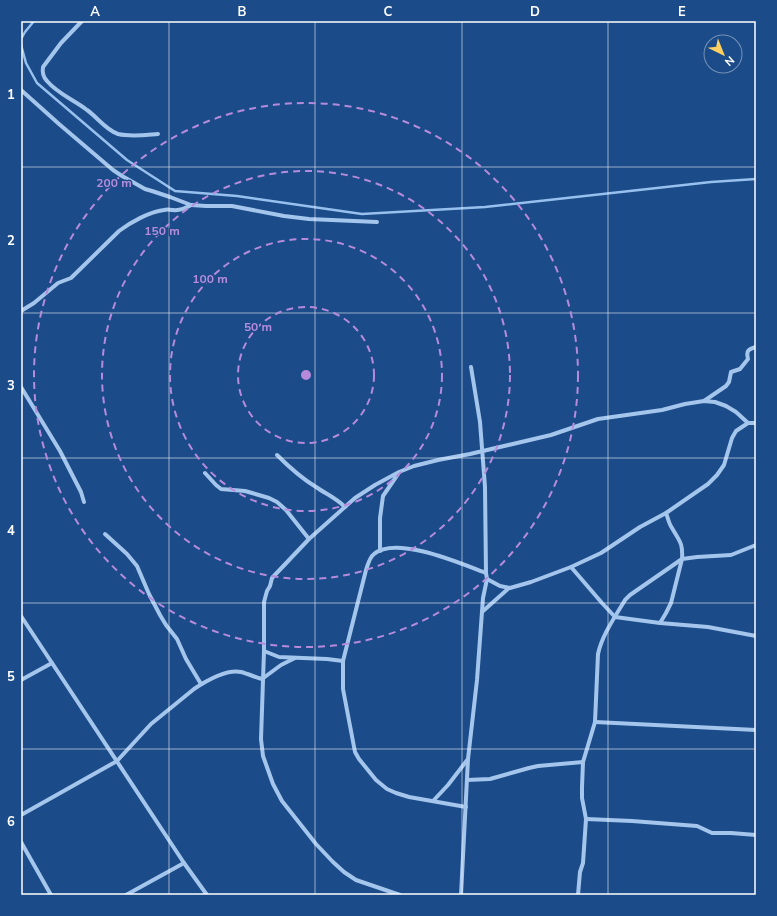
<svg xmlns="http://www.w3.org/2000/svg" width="777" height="916" viewBox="0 0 777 916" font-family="'Nunito Sans',sans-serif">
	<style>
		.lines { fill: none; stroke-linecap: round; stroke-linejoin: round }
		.stream { stroke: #97c0ee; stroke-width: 2.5 }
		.minor { stroke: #a4c5ec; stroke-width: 4 }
		.grid { fill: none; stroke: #fff; stroke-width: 1; stroke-opacity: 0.55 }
		.ring { fill: none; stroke: #b68bdc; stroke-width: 2; stroke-dasharray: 7 5 }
		.centre { fill: #b68bdc; stroke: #1b4b88; stroke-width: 2 }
		.ring-label { font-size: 12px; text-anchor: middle; font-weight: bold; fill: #b68bdc; stroke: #1b4b88; stroke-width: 3; stroke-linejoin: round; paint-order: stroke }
		.neatline { fill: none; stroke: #fff; stroke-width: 1.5 }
		.grid-label { font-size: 13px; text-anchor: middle; font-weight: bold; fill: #fff }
	</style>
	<rect width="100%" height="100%" fill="#1b4b88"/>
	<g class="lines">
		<g class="stream">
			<polyline points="21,39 25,32 34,21"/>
			<polyline points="21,45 26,63 37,83 127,160 175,191 237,196 362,214 485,207 711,182 756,179"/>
		</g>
		<g class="minor">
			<path d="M82,21l-21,22 -18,24c-1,6 0,10 4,14 11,13 27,19 40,29 10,7 19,20 31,24 13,3 27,1 40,0"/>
			<polyline points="21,90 59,124 113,170 122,176 145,189 152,191 170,197 191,205 206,206 232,206 284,216 309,219 377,222"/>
			<path d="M21,311l13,-8 24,-20 13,-5 48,-47c12,-9 30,-19 45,-21 4,-1 6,0 9,0 7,1 13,-2 18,-5"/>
			<polyline points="21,387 60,451 81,492 84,502"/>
			<path d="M704,401l22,-15 3,-4 2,-10 9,-3 8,-10c-2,-8 0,-10 8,-12"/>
			<path d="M277,455c12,12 24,23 39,32 10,7 20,11 29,20"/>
			<polyline points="205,473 216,485 221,489 245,491 269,498 277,502 286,510 309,539"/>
			<polyline points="105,534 127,554 137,566 149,594 160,615 166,625 177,639 186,659 201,684"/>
			<polyline points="380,551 380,518 383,496 398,474"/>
			<polyline points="571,567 602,603 615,617 660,623 666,613 671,603 682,559 697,557 731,555 756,545"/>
			<polyline points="487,579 500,586 510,588 531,582 571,567 601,553 640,527 666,513 708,484 717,475 724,465 732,438 736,431 748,423 756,423"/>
			<polyline points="482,612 509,588"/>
			<polyline points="21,616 184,863 207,895"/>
			<polyline points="660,623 708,627 756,636"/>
			<polyline points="264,651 279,657 327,659 343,661"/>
			<polyline points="21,680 52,663"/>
			<polyline points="595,722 756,730"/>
			<polyline points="467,780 490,779 529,768 538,766 583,762"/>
			<polyline points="433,801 448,785 468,759"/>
			<path d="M466,807l-57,-10 -13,-4 -9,-4 -11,-9 -17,-21 -4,-7 -12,-63v-28l23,-91c2,-5 3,-12 8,-16 22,-19 88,10 112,19"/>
			<path d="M21,815l96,-54 34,-37 43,-35c12,-8 32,-20 47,-17 7,2 14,5 21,7l19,-14 14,-7"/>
			<polyline points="586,819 632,821 697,826 712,833 731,833 756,835"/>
			<polyline points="21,842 51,895"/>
			<polyline points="126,895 184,863"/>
			<polyline points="400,895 356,880 344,872 333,862 316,844 282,801 273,784 263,756 261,739 264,651 264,602 267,591 270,586 272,578 309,539 355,498 375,485 399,472 414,466 438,460 470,454 551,435 598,419 662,410 685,404 704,401 715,402 726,406 736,412 748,423"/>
			<polyline points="461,895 468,759 477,680 483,598 487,579 486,573 485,487 480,422 471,367"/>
			<path d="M578,895l2,-23 3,-9 3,-44 -4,-21v-11l1,-25 12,-40 3,-68c4,-19 17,-37 27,-54l5,-5 52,-36c1,-16 -2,-17 -10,-31 -3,-4 -4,-10 -6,-15"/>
		</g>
	</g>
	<path class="grid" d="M169,21v874M315,21v874M462,21v874M608,21v874M21,167h735M21,313h735M21,458h735M21,603h735M21,749h735"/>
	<g class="ring">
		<circle cx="306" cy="375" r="68"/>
		<circle cx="306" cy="375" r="136"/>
		<circle cx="306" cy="375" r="204"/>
		<circle cx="306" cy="375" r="272"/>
	</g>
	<circle cx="306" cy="375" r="6" class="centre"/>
	<g class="ring-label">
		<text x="114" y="187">200 m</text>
		<text x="162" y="235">150 m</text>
		<text x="210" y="283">100 m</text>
		<text x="258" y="331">50 m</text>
	</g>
	<rect width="777" height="916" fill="none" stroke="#1b4b88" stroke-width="44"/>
	<g transform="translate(723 54) rotate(137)"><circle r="19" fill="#1b4b88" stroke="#7693b8"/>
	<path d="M0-3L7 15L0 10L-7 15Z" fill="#fdd061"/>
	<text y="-6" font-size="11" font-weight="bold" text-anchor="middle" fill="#ffffff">N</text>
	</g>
	<rect x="22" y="22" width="733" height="872" class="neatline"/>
	<g class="grid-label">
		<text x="95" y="16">A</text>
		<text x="242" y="16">B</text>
		<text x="388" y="16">C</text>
		<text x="535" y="16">D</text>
		<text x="682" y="16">E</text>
		<text x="11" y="99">1</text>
		<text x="11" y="245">2</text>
		<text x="11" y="390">3</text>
		<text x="11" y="535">4</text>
		<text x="11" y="681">5</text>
		<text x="11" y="826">6</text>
	</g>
</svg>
